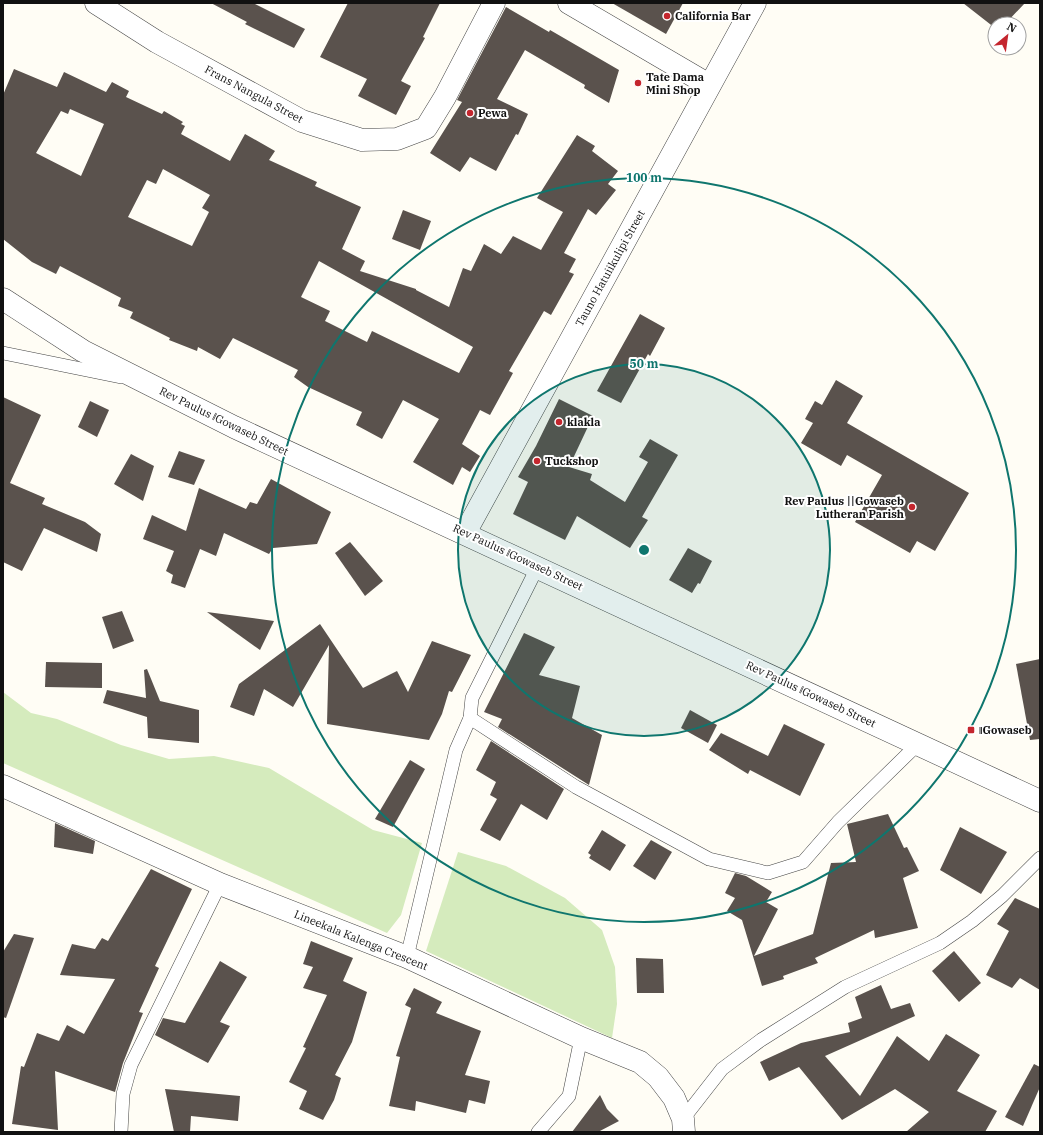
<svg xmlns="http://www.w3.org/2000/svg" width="1043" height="1135" viewBox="0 0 1043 1135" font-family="'IBM Plex Serif',serif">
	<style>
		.green { fill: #d5ebbd }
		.building { fill: #5a524d; fill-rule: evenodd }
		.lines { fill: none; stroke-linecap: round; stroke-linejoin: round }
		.lane-casing { stroke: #444; stroke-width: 14 }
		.street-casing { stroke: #444; stroke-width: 23 }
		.lane { stroke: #fff; stroke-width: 13 }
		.street { stroke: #fff; stroke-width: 22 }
		.ring { fill: none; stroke: #0f766e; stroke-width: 2 }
		.poi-dot { fill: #c4262e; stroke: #fff; stroke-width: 1.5 }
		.labels { text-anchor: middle; stroke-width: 4; stroke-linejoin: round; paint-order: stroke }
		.poi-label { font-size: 11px; font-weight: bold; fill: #111; stroke: #fff; text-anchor: start }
		.street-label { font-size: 11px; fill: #111; stroke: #fff }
		.centre { fill: #0f766e; stroke: #fff; stroke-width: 2 }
		.ring-label { font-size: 12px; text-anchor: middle; font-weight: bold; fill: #0f766e; stroke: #fff; stroke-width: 4; stroke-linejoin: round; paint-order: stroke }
	</style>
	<rect width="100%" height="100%" fill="#fffdf5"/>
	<g class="green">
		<polygon points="3,692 31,713 57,719 121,745 169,759 214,756 269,768 373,830 422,843 401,915 387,933 3,763"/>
		<polygon points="458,852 506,866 565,898 602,930 615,967 617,1004 612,1038 426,951"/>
	</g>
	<g class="building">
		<polygon points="211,3 253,3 305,29 294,48 245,24 247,22"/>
		<polygon points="348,3 440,3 423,37 425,38 401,81 411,86 396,115 358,96 367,79 320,57"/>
		<polygon points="612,3 683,3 666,34"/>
		<polygon points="963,3 1025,3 1005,24 995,24 995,28"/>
		<polygon points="506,7 549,32 550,30 619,70 609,103 584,88 585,85 525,50 497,99 528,114 518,135 516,134 496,171 470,157 460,172 430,153 462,102 457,100"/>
		<path d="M14,69l43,18 7,-15 42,20 6,-10 17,9 -3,6 36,17 2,-3 19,11 -2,2 4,2 -4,8 49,27 15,-27 30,17 -6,9 48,22 -2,4 46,21 -19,42 23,12 -5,10 56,18v1l33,17 14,-39 8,3 13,-27 17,10 12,-18 28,14 22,-38 -26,-14 40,-63 18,11 -3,5 26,20 -10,13 8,6 -20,25 -8,-6 -24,44 12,6 -7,13 5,2 -23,41 -7,-4 -35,60 4,2 -23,42 -10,-5 -18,34 18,12 -10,16 -8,-5 -9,18 -40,-23 26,-43 -36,-19 -21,39 -26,-14 6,-13 -54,-25 -14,-10 4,-7 -65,-32 -13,21 -22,-12 -1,4 -28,-11 1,-2 -40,-20 3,-6 -15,-6 3,-8 -61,-32 -4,8 -24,-12 -29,-23v-144zM70,109l34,15 -23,52 -45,-23 25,-42 7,3zM163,169l47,26 -8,13 7,4 -17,34 -64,-29 19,-37 9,4zM319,261l154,86 -14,26 -87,-42 -5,11 -42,-21 5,-10 -29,-14z"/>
		<polygon points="403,210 431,221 420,250 392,239"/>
		<polygon points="640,314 665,328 650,356 648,354 621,403 597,391"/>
		<polygon points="836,380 863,396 847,423 969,493 935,551 917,541 910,553 855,522 882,475 847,455 841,466 801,443 813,423 805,419 815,401 822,405"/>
		<polygon points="3,397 41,415 10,483 45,498 42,504 85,522 101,534 97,552 44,528 22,571 3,562"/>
		<polygon points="559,399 593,416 569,467 592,474 590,480 625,502 648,462 639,457 650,439 678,455 642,517 648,520 630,548 577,516 565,540 513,514 528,482 518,477 536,446"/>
		<polygon points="90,401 109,410 97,437 78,427"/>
		<polygon points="179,451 205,460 194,485 168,477"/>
		<polygon points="131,454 154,466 143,501 114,484"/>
		<polygon points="271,479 331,512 317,544 273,548 269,554 224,533 216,556 200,549 185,588 171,583 173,575 166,571 174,551 143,539 152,515 186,531 199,488 246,509 250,502 257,504"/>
		<polygon points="350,542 383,581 365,596 335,553"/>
		<polygon points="688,548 712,561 700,584 698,583 692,593 669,580"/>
		<polygon points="122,611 134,641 113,649 102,617"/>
		<polygon points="207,612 274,621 260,650"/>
		<polygon points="320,624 363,688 397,671 408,692 432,641 471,655 452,692 449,691 442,714 429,740 327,724 329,645 293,707 264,689 254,716 230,707 239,684"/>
		<polygon points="524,633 555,647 539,675 580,686 572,718 602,735 589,785 498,727 502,719 484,712"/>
		<polygon points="1040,659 1040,739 1030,740 1016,664"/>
		<polygon points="46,662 102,663 102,688 45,687"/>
		<polygon points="147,669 160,701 199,710 199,743 148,738 147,717 103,703 107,690 146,698 144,670"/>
		<polygon points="690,710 717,725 708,743 681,728"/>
		<polygon points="784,724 825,744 800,796 750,770 748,774 709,750 721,733 768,756"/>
		<polygon points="491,741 564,789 547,820 521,804 500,841 480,830 497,799 490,795 496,782 476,770"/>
		<polygon points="410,760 425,769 393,827 375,819"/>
		<polygon points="888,814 904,848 907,847 919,871 903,878 918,928 875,938 874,930 815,958 818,963 783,976 784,979 762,986 742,920 727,911 735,898 725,893 735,873 746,876 772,892 766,902 778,909 754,956 813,934 831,863 856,862 847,824"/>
		<polygon points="55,823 95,841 93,854 54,847"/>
		<polygon points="960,827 1007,852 981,894 940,870"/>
		<polygon points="602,830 626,845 610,871 589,858 591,855 588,853"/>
		<polygon points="651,840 672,852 655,880 633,866"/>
		<polygon points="151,869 192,889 155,966 159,968 139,1012 143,1013 123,1063 115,1092 55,1071 58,1130 12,1124 21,1066 24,1067 37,1033 59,1041 67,1025 84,1034 115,979 60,975 72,944 95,949 102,938 108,941"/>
		<polygon points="1015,898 1040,909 1040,990 1020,978 1012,988 986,975 1009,931 997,924"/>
		<polygon points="14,934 34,938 6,1018 3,1017 3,952"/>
		<polygon points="311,941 353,958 343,981 367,992 352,1042 335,1075 341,1078 334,1100 323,1120 299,1109 307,1091 289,1082 306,1048 303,1047 327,995 303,988 313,967 303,964"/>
		<polygon points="954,951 981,983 959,1002 932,971"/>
		<polygon points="636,958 663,959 664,993 637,993"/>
		<polygon points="220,961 247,977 220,1022 230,1026 208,1063 155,1035 163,1018 185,1023"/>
		<polygon points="881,985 891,1009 910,1003 915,1016 825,1056 860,1096 897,1036 929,1061 946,1034 980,1055 957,1091 997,1111 985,1132 906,1132 929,1112 895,1089 842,1120 799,1067 769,1081 760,1062 801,1043 850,1032 848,1023 862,1018 855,997"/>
		<polygon points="414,988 442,1002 436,1013 481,1031 465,1075 490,1081 485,1104 469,1100 466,1113 416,1101 415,1111 389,1106 400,1057 396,1056 411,1008 405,1005"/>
		<polygon points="1034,1064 1040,1067 1040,1087 1023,1126 1005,1117"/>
		<polygon points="165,1089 240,1096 238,1121 191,1116 190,1132 174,1132"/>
		<polygon points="600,1095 607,1109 619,1121 598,1132 572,1132"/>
	</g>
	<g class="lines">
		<defs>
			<g id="lane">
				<polyline points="3,353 121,377"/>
				<polyline points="470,718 576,787 709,859 768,873 803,862 838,822 918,744"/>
				<polyline points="407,957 456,750 470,718 472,698 538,566"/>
				<polyline points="683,1119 722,1069 761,1040 845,987 940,943 972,921 1002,896 1040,858"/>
				<polyline points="121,1132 123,1094 131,1065 220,884"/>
				<polyline points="538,1132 569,1096 581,1038"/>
			</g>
			<g id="street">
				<polyline points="96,3 157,42 302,121 362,140 397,139 426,128 445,97 494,3"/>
				<polyline points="569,3 709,85"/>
				<polyline points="3,299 83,351 234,427 1040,801"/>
				<polyline points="465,533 755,3"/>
				<polyline points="3,786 220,884 407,957 581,1038 640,1062 658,1077 674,1098 683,1119 684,1132"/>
			</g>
		</defs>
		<use href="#lane" class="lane-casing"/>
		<use href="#street" class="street-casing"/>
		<use href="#lane" class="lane"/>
		<use href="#street" class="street"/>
	</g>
	<circle cx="644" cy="550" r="186" fill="#0f766e" fill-opacity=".12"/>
	<g class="ring">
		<circle cx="644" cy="550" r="186"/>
		<circle cx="644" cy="550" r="372"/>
	</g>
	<g class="poi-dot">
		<circle cx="667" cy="16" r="4"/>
		<circle cx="638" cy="83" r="4"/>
		<circle cx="470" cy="113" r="4"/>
		<circle cx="559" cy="422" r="4"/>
		<circle cx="537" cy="461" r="4"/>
		<circle cx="912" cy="507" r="4"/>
		<rect x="967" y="726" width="8" height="8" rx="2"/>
	</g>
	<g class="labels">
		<g class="poi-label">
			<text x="675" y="20">California Bar</text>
			<text x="646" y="81">Tate Dama<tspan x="646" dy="13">Mini Shop</tspan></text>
			<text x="478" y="117">Pewa</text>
			<text x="567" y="426">klakla</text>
			<text x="545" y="465">Tuckshop</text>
			<text x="904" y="505" text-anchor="end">Rev Paulus ||Gowaseb<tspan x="904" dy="13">Lutheran Parish</tspan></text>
			<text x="979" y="734">ǁGowaseb</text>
		</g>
		<g class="street-label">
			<text transform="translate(254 94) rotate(28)" y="4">Frans Nangula Street</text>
			<text transform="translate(610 268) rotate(-61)" y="4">Tauno Hatuiikulipi Street</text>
			<text transform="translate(224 421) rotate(26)" y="4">Rev Paulus ǁGowaseb Street</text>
			<text transform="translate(518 557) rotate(25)" y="4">Rev Paulus ǁGowaseb Street</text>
			<text transform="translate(811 694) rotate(25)" y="4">Rev Paulus ǁGowaseb Street</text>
			<text transform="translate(361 940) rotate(22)" y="4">Lineekala Kalenga Crescent</text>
		</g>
	</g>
	<circle cx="644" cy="550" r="6" class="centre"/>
	<g class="ring-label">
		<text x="644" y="182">100 m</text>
		<text x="644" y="368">50 m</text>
	</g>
	<rect width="1043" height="1135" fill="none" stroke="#111111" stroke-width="8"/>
	<g transform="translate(1007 36) rotate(29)"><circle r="19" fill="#ffffff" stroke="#a0a0a0"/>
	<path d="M0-3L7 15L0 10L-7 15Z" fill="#c4262e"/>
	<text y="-6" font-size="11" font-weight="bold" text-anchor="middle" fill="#111111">N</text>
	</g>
</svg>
